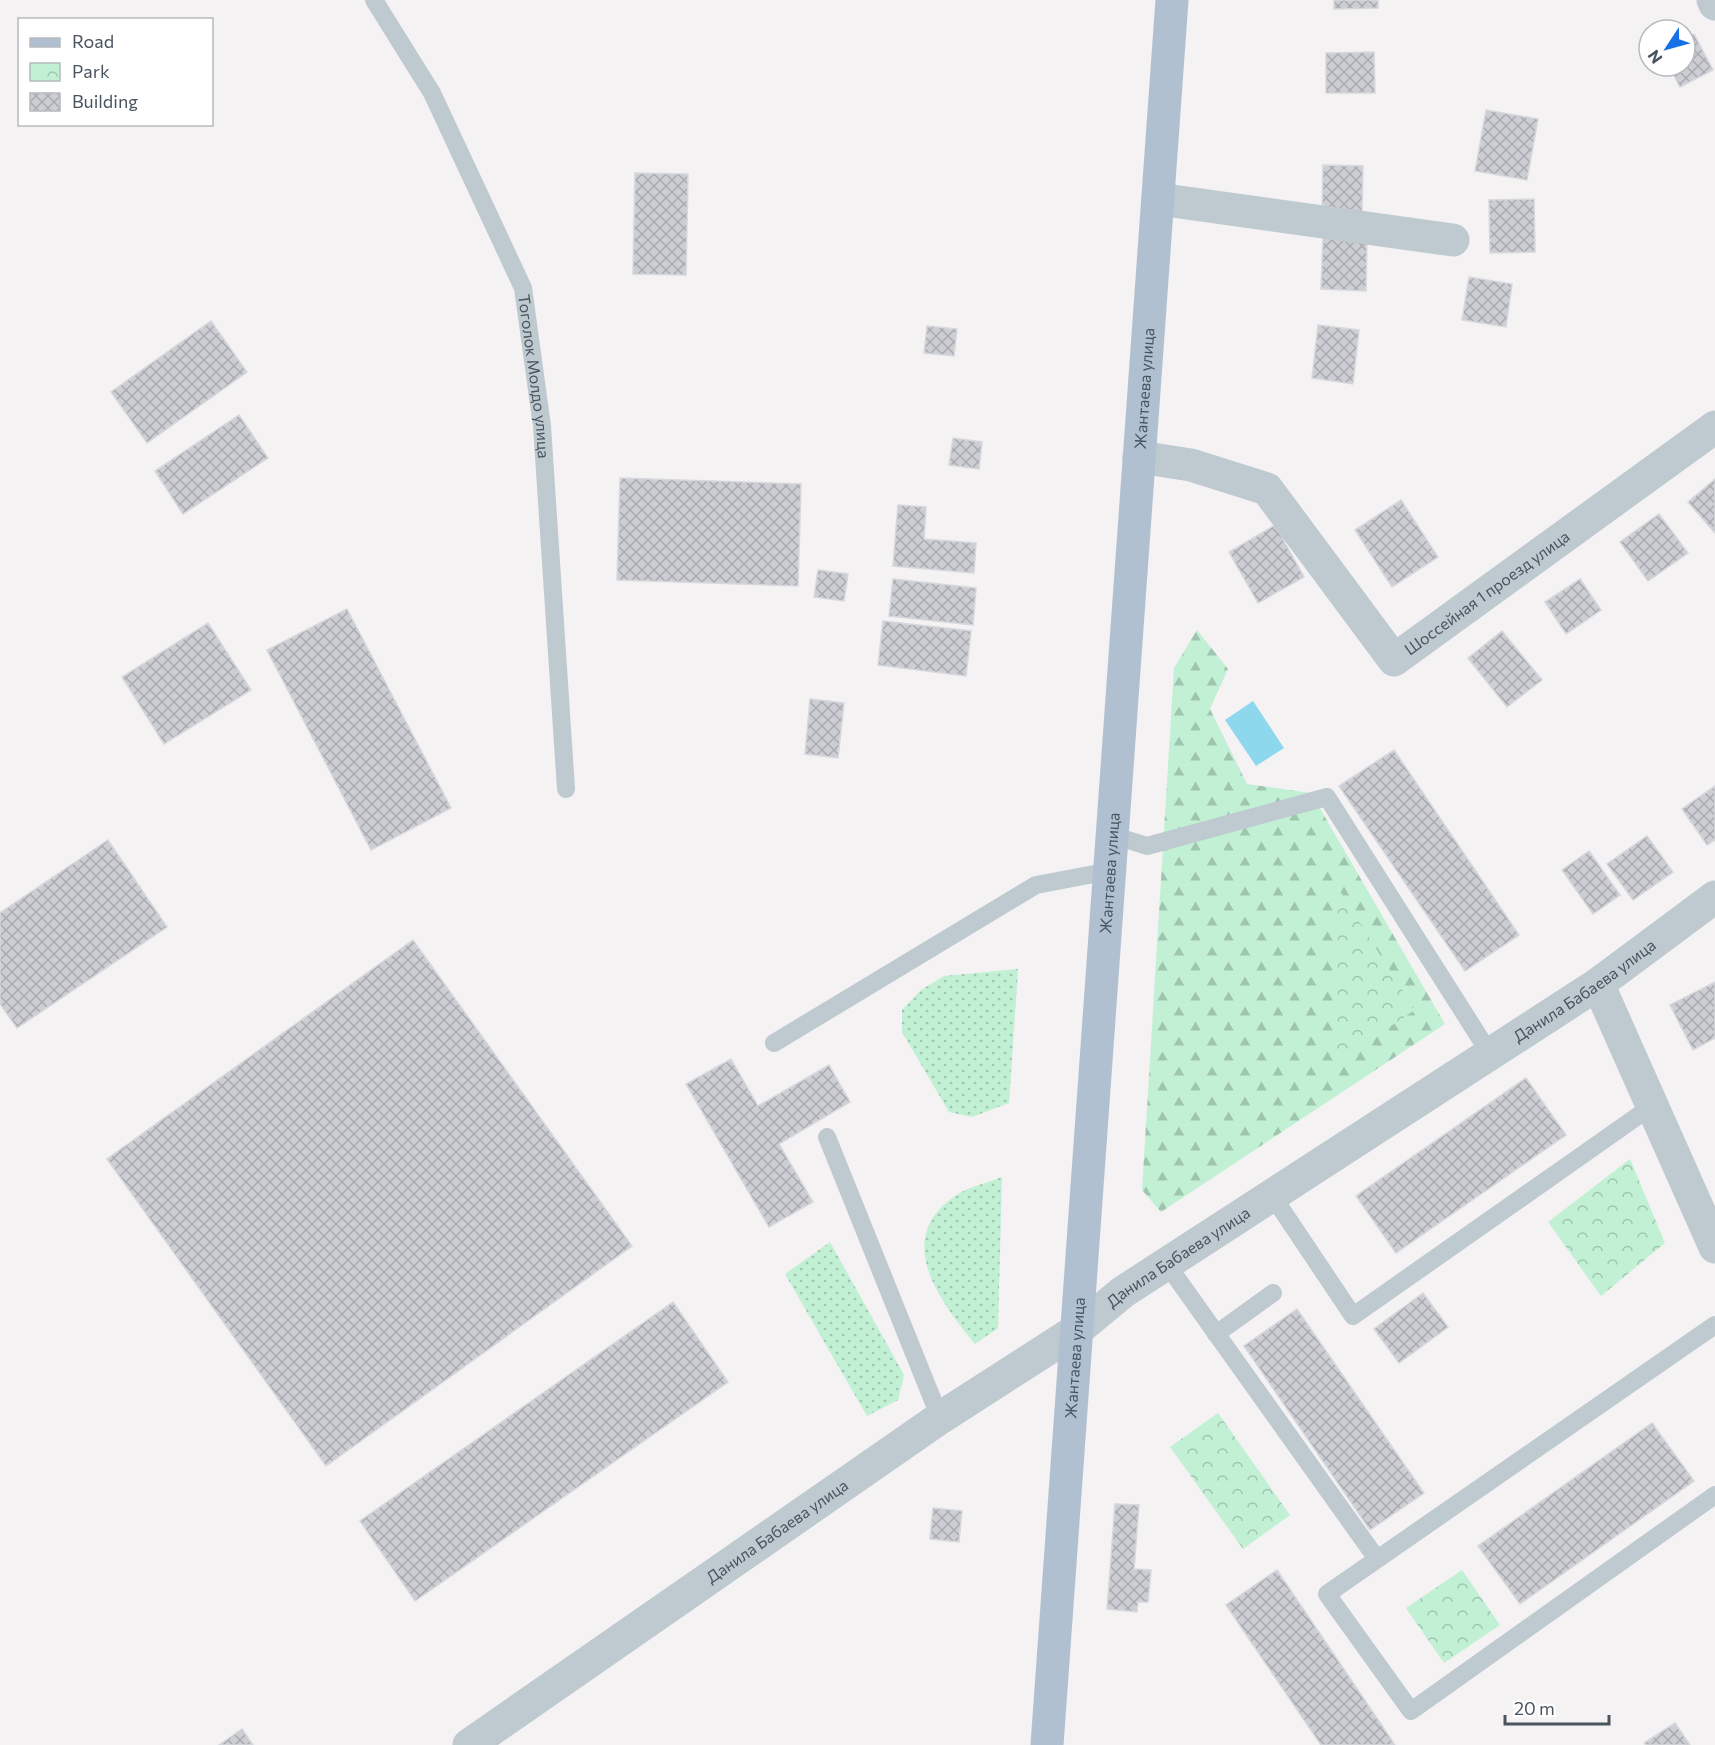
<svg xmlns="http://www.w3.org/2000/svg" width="1715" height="1745" viewBox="0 0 1715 1745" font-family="Commissioner,sans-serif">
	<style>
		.grass { fill: url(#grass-dots) }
		.forest { fill: url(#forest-firs) }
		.park { fill: url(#park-crowns) }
		.water { fill: #8ed8ed }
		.building { fill: url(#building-cross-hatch); stroke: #d6d8dd; stroke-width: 1.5 }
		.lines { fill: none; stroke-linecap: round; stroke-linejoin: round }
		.lane { stroke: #bfc9d0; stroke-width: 18 }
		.street { stroke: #bfc9d0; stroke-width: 33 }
		.primary { stroke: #b1c0d0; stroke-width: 33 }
		.labels { text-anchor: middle; stroke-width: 5; stroke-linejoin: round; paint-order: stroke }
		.street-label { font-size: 16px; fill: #49545f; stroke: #fff }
	</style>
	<defs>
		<pattern id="grass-dots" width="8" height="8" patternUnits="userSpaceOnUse" patternTransform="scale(1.5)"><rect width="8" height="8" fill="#c1f0d4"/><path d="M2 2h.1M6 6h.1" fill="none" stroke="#9fc5af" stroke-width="1.8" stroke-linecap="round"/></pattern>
		<pattern id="forest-firs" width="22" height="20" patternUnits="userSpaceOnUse" patternTransform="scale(1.5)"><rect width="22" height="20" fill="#c1f0d4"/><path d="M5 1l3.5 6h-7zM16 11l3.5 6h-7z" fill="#9fc5af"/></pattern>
		<pattern id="park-crowns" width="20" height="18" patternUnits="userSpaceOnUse" patternTransform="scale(1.5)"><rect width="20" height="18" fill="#c1f0d4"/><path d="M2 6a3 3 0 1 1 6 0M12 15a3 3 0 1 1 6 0" fill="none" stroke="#9fc5af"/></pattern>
		<pattern id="building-cross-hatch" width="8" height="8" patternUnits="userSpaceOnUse" patternTransform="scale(1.5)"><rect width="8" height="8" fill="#ccced4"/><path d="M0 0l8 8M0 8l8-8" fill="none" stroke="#a8aaaf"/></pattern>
	</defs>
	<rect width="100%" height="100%" fill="#f4f2f2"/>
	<g class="grass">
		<polygon points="1018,969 1009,1103 972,1117 949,1112 902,1032 902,1010 921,990 944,976"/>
		<path d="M1002,1177l-4,151 -23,16c-35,-43 -83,-105 -20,-148 13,-9 32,-13 47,-19z"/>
		<polygon points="830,1242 904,1375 898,1400 867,1416 785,1274"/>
	</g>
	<polygon class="forest" points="1197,630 1228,669 1210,709 1247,784 1311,793 1445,1024 1161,1212 1142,1190 1174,668"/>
	<g class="park">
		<polygon points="1338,888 1415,1010 1337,1062"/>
		<polygon points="1630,1159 1665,1243 1601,1296 1548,1222"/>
		<polygon points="1218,1413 1290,1515 1243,1549 1170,1447"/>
		<polygon points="1462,1570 1500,1625 1444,1663 1406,1608"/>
	</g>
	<polygon class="water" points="1253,701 1284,748 1256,766 1225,720"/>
	<g class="building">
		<polygon points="1334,0 1378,0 1378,8 1334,9"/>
		<polygon points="1694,34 1713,70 1680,87 1669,66 1685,66 1685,39"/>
		<polygon points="1374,52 1375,93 1326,93 1326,53"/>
		<polygon points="1486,110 1538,119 1527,180 1475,171"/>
		<polygon points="1323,165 1363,166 1362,212 1322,211"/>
		<polygon points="635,173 688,174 686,275 633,274"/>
		<polygon points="1534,199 1535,252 1490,253 1489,200"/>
		<polygon points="1323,237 1367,239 1366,291 1321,289"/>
		<polygon points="1469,277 1512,284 1506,327 1462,320"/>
		<polygon points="211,321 247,372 147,443 111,392"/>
		<polygon points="1318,325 1359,330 1353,384 1312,378"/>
		<polygon points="927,326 957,329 954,356 924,353"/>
		<polygon points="239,415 268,458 183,514 155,471"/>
		<polygon points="953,438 982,442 979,469 949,465"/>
		<polygon points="620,478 801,484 798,586 617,580"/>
		<polygon points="1715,479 1715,533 1688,502"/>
		<polygon points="1401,500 1438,557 1392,587 1355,530"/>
		<polygon points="898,505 926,507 924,539 976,543 974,573 893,566"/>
		<polygon points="1659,514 1688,553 1648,581 1620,542"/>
		<polygon points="1275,525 1304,577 1258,603 1229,552"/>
		<polygon points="818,570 848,574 844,601 814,597"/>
		<polygon points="893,579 976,588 973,625 889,616"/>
		<polygon points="1580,579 1601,610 1566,634 1545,602"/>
		<polygon points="347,609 451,808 371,850 267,650"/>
		<polygon points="883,621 971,631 966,676 878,665"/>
		<polygon points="208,623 251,690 164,744 122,677"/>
		<polygon points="1502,631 1542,680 1507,707 1468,658"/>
		<polygon points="810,699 844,703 838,758 805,754"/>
		<polygon points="1394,750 1519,935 1465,971 1339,786"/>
		<polygon points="1715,786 1715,840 1707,845 1682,809"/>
		<polygon points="1647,836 1673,872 1633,900 1607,864"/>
		<polygon points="108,840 167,927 17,1028 0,1004 0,913"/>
		<polygon points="1589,851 1620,895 1593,914 1562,870"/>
		<polygon points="413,940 632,1246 326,1466 107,1159"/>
		<polygon points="1715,982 1715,1038 1693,1050 1670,1005"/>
		<polygon points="731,1059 758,1106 829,1065 850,1102 779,1144 813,1202 769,1227 686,1084"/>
		<polygon points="1526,1078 1566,1135 1396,1253 1356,1196"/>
		<polygon points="1423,1293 1448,1327 1399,1363 1374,1329"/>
		<polygon points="673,1302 728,1382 415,1601 360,1521"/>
		<polygon points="1297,1309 1424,1493 1370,1530 1244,1346"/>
		<polygon points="1652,1423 1694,1481 1520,1604 1478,1546"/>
		<polygon points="1115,1504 1139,1505 1134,1569 1151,1570 1148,1602 1138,1602 1137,1612 1107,1609"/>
		<polygon points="933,1508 962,1511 959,1542 930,1539"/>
		<polygon points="1277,1570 1366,1702 1395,1745 1321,1745 1226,1605"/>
		<polygon points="1675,1723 1690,1745 1646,1745 1644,1743"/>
		<polygon points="242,1729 253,1745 219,1745"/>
	</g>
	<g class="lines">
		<g class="lane">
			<path id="s1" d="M374,0l58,93 91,195 19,138 24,363"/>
			<polyline points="1112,835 1147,846 1327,797 1490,1054"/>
			<polyline points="774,1043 1036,885 1110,871"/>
			<polyline points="827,1137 940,1418"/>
			<polyline points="1272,1195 1353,1316 1652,1106"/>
			<polyline points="1166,1263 1377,1559"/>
			<polyline points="1715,1325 1327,1594 1411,1711 1715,1495"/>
			<polyline points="1216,1334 1273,1293"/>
		</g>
		<g class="street">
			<polyline points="1713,0 1715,4"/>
			<polyline points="1158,199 1453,240"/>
			<path id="s2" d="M1139,457l52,8 76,24 127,171 321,-233"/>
			<polyline points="1598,984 1715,1247"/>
			<path id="s3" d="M469,1745l471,-327 137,-88 46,-38 475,-308 117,-87"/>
		</g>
		<path class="primary" id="s4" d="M1047,1745l125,-1745"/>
	</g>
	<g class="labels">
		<g class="street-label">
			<text dy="6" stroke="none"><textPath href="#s1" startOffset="414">Тоголок Молдо улица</textPath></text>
			<text dy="6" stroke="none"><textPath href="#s4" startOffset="1360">Жантаева улица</textPath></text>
			<text dy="6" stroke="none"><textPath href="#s2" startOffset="460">Шоссейная 1 проезд улица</textPath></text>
			<text dy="6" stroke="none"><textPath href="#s4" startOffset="874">Жантаева улица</textPath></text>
			<text dy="6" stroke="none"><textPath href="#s3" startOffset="1347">Данила Бабаева улица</textPath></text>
			<text dy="6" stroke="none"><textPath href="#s3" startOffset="861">Данила Бабаева улица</textPath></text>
			<text dy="6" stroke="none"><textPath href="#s4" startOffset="388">Жантаева улица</textPath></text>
			<text dy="6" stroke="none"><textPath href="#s3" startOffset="375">Данила Бабаева улица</textPath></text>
		</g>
	</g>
	<rect x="18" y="18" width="195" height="108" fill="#ffffff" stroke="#b6bbbf" stroke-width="1.5"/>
	<rect x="30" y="38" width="30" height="9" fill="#b1c0d0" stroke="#b6bbbf" stroke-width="1.5"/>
	<text x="72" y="48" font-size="18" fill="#49545f">Road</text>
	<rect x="30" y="63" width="30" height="18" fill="url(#park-crowns)" stroke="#b6bbbf" stroke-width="1.5"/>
	<text x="72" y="78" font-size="18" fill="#49545f">Park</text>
	<rect x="30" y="93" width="30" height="18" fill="url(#building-cross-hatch)" stroke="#b6bbbf" stroke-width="1.5"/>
	<text x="72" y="108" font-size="18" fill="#49545f">Building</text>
	<g transform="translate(1667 48) rotate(234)"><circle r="28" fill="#ffffff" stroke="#b6bbbf" stroke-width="1.5"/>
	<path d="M0-4.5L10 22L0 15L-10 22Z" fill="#1870e7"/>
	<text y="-9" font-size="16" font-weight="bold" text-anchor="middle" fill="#49545f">N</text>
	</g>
	<path d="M1505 1715v9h104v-9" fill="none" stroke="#49545f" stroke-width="3"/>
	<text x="1514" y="1715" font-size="18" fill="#49545f" stroke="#ffffff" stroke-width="4.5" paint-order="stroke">20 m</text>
</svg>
